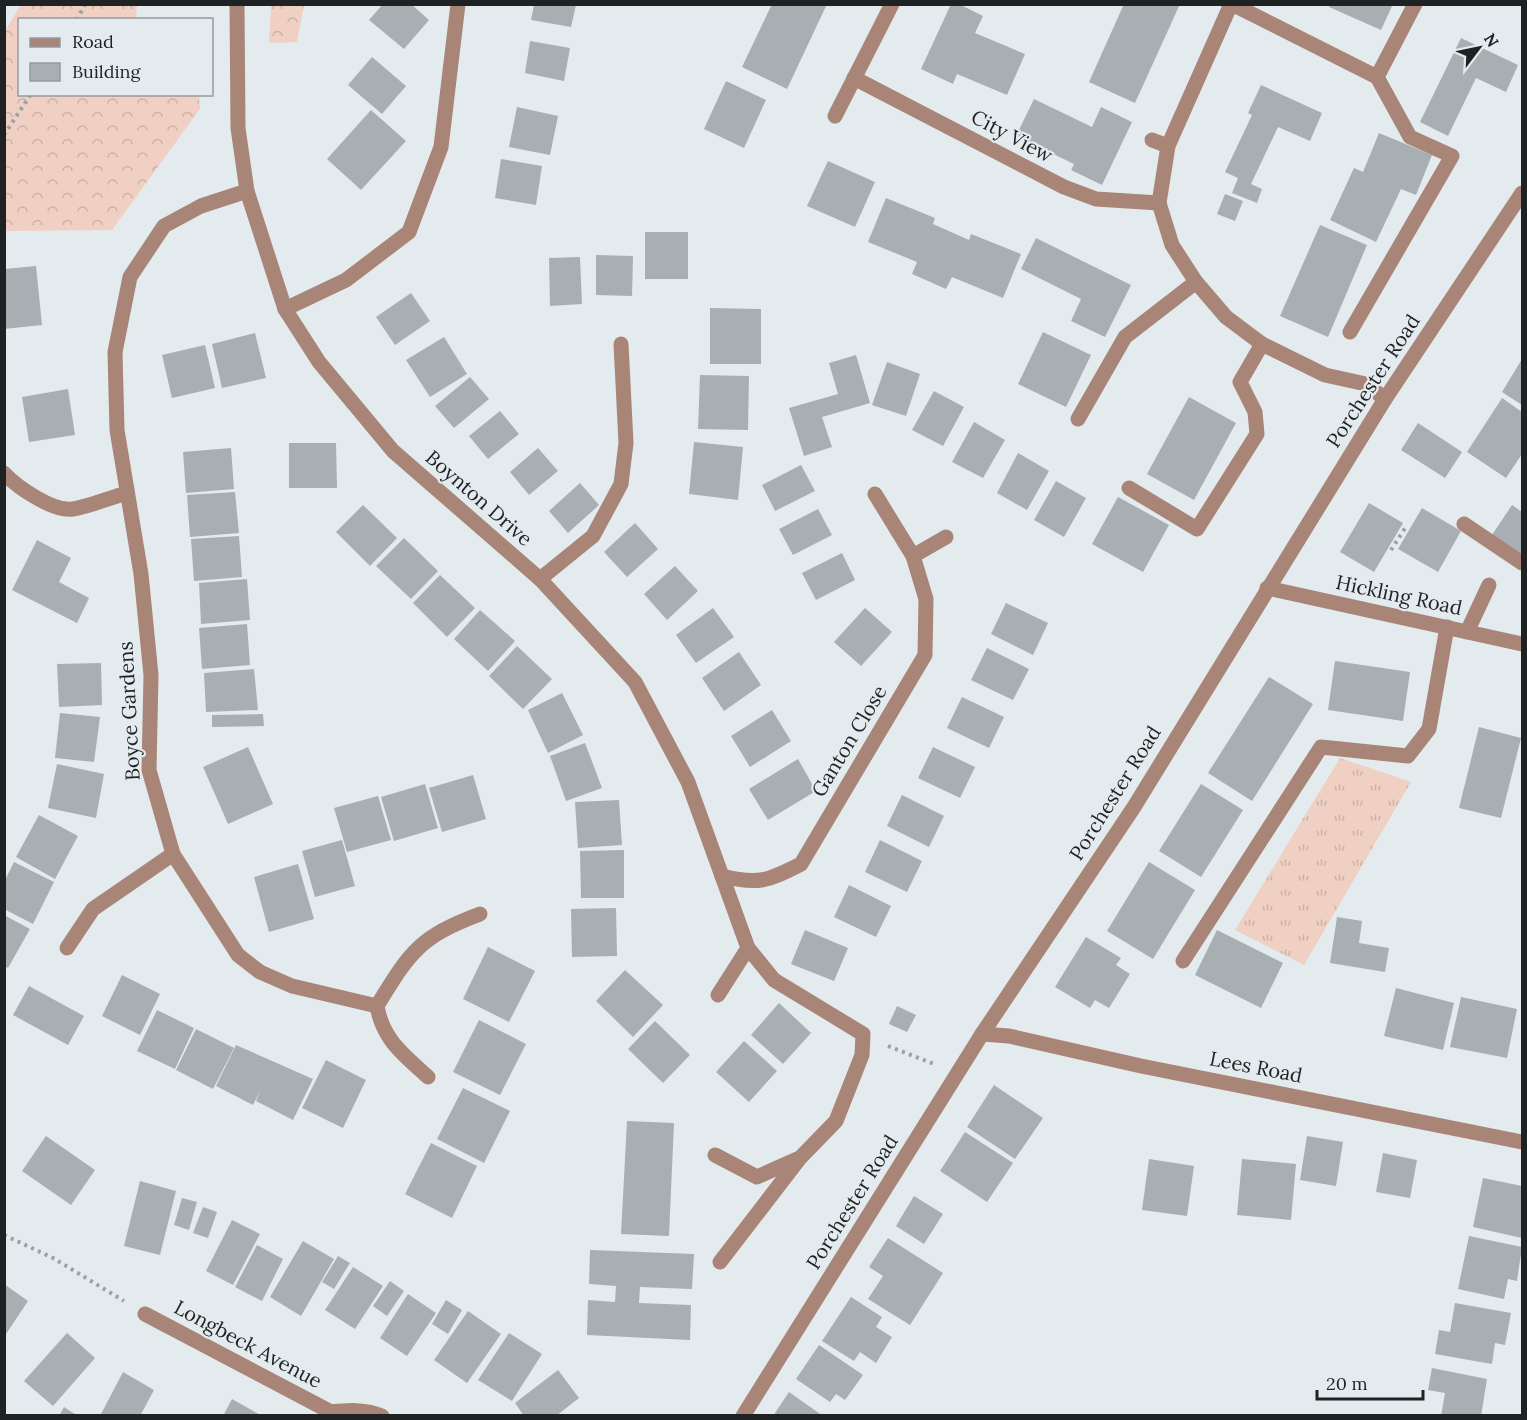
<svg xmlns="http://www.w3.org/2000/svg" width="1527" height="1420" viewBox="0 0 1527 1420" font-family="Lora,serif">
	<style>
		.grass { fill: url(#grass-tufts) }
		.forest { fill: url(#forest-crowns) }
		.building { fill: #a8afb2 }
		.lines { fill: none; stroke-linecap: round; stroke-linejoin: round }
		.path { stroke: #9aa0a3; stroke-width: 4; stroke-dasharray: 3 4.5; stroke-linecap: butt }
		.minor { stroke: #a88577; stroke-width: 15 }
		.labels { text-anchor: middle; stroke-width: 4.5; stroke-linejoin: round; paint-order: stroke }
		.street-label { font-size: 20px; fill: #1f2223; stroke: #e4ebef }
	</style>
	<defs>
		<pattern id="grass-tufts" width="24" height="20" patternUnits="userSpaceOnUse" patternTransform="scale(1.5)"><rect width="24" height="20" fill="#efd0c3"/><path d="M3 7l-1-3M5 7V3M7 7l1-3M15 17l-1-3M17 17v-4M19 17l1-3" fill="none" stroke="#ccb2a7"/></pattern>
		<pattern id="forest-crowns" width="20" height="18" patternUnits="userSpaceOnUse" patternTransform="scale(1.5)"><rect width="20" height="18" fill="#efd0c3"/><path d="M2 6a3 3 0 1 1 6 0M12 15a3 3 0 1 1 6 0" fill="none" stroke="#ccb2a7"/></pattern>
	</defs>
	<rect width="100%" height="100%" fill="#e4ebef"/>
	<polygon class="grass" points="1340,758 1411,782 1304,965 1235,930"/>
	<g class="forest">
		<polygon points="21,4 137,5 136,19 20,20 20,94 199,95 200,109 112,230 5,231 5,31"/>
		<polygon points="271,5 304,5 297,42 269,43"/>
	</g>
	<g class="building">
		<polygon points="383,4 411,4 429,20 404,49 369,20"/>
		<polygon points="772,4 827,4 787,89 742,67"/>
		<polygon points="951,4 959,4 983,16 975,33 1025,54 1007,95 957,74 953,84 921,69"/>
		<polygon points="1124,4 1180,4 1135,103 1089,82"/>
		<polygon points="1330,4 1393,4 1381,30 1329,7"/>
		<polygon points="534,5 576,5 571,27 531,20"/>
		<polygon points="1461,38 1518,65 1506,92 1476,78 1448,136 1420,122"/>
		<polygon points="530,41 570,48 564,81 525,73"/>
		<polygon points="372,57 406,86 382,114 348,85"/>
		<polygon points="726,81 766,100 744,148 704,129"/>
		<polygon points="1261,85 1322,113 1310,141 1278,127 1251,184 1262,189 1257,203 1232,193 1238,178 1225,172 1252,115 1248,113"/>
		<polygon points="1034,99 1092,127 1101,107 1132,122 1102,185 1071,170 1074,164 1016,136"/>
		<polygon points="517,107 558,116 550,155 509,147"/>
		<polygon points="371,110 406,141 361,190 327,159"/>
		<polygon points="1379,133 1432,155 1416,195 1401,189 1376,242 1330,220 1354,168 1363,172"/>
		<polygon points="501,159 542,166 536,205 495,198"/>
		<polygon points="828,161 875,182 855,227 807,206"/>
		<polygon points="1225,194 1243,201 1235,221 1217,214"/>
		<polygon points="886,198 935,218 933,224 969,240 971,234 1021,254 1003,298 952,277 946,289 912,274 917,262 868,242"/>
		<polygon points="1320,225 1367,245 1328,337 1280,316"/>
		<rect x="645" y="232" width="43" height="47"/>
		<polygon points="1036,238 1131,285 1105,337 1071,321 1081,299 1021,269"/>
		<polygon points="596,255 633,256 632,296 596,295"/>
		<polygon points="580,257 582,304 550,306 549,258"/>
		<polygon points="36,266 42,325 4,329 4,269"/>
		<polygon points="411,293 430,321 395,345 376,317"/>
		<polygon points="710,308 761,309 761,364 710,364"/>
		<polygon points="1043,332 1091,355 1066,407 1018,384"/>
		<polygon points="255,333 266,378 222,388 212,344"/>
		<polygon points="444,337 467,374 430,397 406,360"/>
		<polygon points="205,345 215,388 172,398 162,355"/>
		<polygon points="856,355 870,403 822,417 832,447 804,456 789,408 838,394 829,363"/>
		<polygon points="1522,359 1522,405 1502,392"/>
		<polygon points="887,362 920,374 906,416 872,405"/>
		<polygon points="700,375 749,376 748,430 698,429"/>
		<polygon points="470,377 489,399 454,428 435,406"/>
		<polygon points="68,389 75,435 29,442 22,397"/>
		<polygon points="934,391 964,407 943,446 912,430"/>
		<polygon points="1189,397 1236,423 1194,500 1147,474"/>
		<polygon points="1502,398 1522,412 1522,454 1506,478 1467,452"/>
		<polygon points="500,411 519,434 488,459 469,436"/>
		<polygon points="974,422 1005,440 983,478 952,462"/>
		<polygon points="1418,423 1462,452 1445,478 1401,450"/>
		<polygon points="694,442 743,447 738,500 689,494"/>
		<polygon points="289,443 336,443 337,488 289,488"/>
		<polygon points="231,448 234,489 186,493 183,452"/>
		<polygon points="538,448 558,471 529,495 510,472"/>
		<polygon points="1018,453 1049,471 1027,510 997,493"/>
		<polygon points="801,465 815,491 775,511 762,485"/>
		<polygon points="1056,481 1086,498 1064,537 1034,520"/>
		<polygon points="580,483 599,505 568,533 549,511"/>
		<polygon points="235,492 239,533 190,537 187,495"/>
		<polygon points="1118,497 1169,525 1143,572 1092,544"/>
		<polygon points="1369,503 1403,523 1374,572 1340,552"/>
		<polygon points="363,505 397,538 370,566 336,532"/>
		<polygon points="1512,505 1522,512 1522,555 1492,535"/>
		<polygon points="1422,508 1461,531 1438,572 1398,549"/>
		<polygon points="818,509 832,535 793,555 779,529"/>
		<polygon points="635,523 658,549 627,577 604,552"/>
		<polygon points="239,536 242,577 194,581 191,539"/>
		<polygon points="404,538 438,571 411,599 376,566"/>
		<polygon points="37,540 71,558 59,582 89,598 77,623 12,590"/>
		<polygon points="842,553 855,580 816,600 802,573"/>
		<polygon points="675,566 698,591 667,620 644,594"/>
		<polygon points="440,575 475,608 447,637 413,603"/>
		<polygon points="247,579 250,620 201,624 199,583"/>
		<polygon points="1006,603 1048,623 1033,655 991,634"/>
		<polygon points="713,608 734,637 696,663 676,635"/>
		<polygon points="865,608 892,632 861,666 834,642"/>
		<polygon points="480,610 515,641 488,671 454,639"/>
		<polygon points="247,624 250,665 202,669 199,628"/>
		<polygon points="517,646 552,679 523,709 489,676"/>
		<polygon points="987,648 1029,669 1013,700 971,680"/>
		<polygon points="739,652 761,685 724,711 702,678"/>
		<polygon points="1335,661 1410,672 1403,721 1328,710"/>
		<polygon points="101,663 102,705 59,707 57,664"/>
		<polygon points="254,669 258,710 206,712 204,673"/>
		<polygon points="1269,677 1313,704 1252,801 1208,773"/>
		<polygon points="562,693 583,735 548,753 528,710"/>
		<polygon points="962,697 1004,717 989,748 947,728"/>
		<polygon points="772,710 791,741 750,767 731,736"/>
		<polygon points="60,713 100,717 94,762 55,758"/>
		<polygon points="263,714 264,726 212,727 212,715"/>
		<polygon points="1479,727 1521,738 1501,818 1459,808"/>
		<polygon points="585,743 602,788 566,801 550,756"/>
		<polygon points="248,747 273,804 228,824 203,767"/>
		<polygon points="933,747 975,767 960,798 918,778"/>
		<polygon points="798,759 816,791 768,820 749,789"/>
		<polygon points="57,764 104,774 96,818 48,808"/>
		<polygon points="473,775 486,819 442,832 429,788"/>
		<polygon points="425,784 438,828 394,841 381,797"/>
		<polygon points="1201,784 1243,810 1201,877 1159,851"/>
		<polygon points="902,795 944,816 929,847 887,826"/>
		<polygon points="378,796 391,840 347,852 334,808"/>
		<polygon points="619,800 622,845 578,848 575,802"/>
		<polygon points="39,815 78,836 55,879 16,857"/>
		<polygon points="342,840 355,886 315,897 302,851"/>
		<polygon points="880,840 922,861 907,892 865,872"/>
		<polygon points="624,850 624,898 581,898 580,851"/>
		<polygon points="14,862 54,882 33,924 4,909 4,882"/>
		<polygon points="1149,862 1195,890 1153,959 1107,931"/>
		<polygon points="298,864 314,919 269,932 254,877"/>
		<polygon points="849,885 891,906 876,937 834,917"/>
		<polygon points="616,908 617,956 572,957 571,909"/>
		<polygon points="4,915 30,929 8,968 4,966"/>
		<polygon points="1337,917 1362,921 1359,943 1389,948 1385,972 1330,963"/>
		<polygon points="805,930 848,948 834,981 791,964"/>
		<polygon points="1217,930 1283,963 1261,1008 1195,975"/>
		<polygon points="1086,937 1121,958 1116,965 1130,974 1109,1008 1095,1000 1090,1008 1055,987"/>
		<polygon points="488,947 535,971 509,1022 463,999"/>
		<polygon points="625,970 663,1005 633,1037 596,1001"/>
		<polygon points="122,975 160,994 140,1035 102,1016"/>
		<polygon points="29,986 84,1016 68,1045 13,1015"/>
		<polygon points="1396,988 1454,1003 1443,1050 1384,1036"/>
		<polygon points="1461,997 1517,1009 1507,1058 1450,1047"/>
		<polygon points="779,1003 811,1033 783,1064 751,1035"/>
		<polygon points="897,1006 916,1015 907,1032 889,1024"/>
		<polygon points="157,1010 194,1028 175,1069 137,1051"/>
		<polygon points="479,1020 526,1044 500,1095 453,1072"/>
		<polygon points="655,1021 690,1055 663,1083 628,1049"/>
		<polygon points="196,1029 234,1048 213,1089 176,1070"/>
		<polygon points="744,1041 777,1071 749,1102 716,1072"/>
		<polygon points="236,1045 313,1079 293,1120 256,1101 261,1089 253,1105 216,1086"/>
		<polygon points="326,1060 366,1080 343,1128 302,1108"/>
		<polygon points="994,1085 1043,1118 1015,1159 967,1127"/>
		<polygon points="463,1088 510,1111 484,1163 437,1139"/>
		<polygon points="627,1121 674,1123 669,1236 621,1234"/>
		<polygon points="965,1132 1013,1163 987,1202 940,1171"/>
		<polygon points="46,1136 95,1170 71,1205 22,1171"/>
		<polygon points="1307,1136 1343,1142 1336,1186 1300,1180"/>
		<polygon points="431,1143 477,1166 452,1218 405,1194"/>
		<polygon points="1383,1153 1417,1160 1410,1198 1376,1192"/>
		<polygon points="1149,1159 1194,1166 1187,1216 1142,1210"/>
		<polygon points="1242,1159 1296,1164 1291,1220 1237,1215"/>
		<polygon points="1483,1178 1522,1186 1522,1238 1473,1227"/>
		<polygon points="140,1181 176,1191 160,1255 124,1246"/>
		<polygon points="914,1196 943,1214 924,1244 896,1226"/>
		<polygon points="182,1198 197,1202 189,1230 174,1225"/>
		<polygon points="203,1207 217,1212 208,1238 193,1233"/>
		<polygon points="232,1220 260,1234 233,1285 206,1271"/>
		<polygon points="1469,1236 1522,1247 1517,1281 1508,1279 1504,1299 1458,1289"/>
		<polygon points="888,1238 943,1273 910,1325 868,1299 883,1276 869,1267"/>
		<polygon points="303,1241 334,1259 301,1316 270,1297"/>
		<polygon points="257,1245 283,1259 262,1301 235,1287"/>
		<polygon points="590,1250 694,1254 692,1289 640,1287 639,1303 691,1305 690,1340 587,1335 588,1300 615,1302 616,1286 589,1284"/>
		<polygon points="338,1256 350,1263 334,1289 322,1282"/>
		<polygon points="353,1267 383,1286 355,1329 325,1310"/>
		<polygon points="390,1281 404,1291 387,1316 373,1306"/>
		<polygon points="4,1284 28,1301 6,1334 4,1333"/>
		<polygon points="408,1294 436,1313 407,1356 380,1338"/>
		<polygon points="851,1297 882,1317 876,1327 892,1337 876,1363 860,1352 854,1361 822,1341"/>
		<polygon points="446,1300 462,1310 448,1334 432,1324"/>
		<polygon points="1455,1303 1511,1313 1505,1345 1495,1343 1492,1364 1435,1354 1439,1330 1450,1332"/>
		<polygon points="468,1311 501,1334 467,1383 434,1360"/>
		<polygon points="67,1333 95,1358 53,1406 24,1381"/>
		<polygon points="509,1333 542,1354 512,1401 478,1380"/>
		<polygon points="819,1345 863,1375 845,1400 836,1394 830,1402 796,1379"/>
		<polygon points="1432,1368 1487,1379 1481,1416 1441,1416 1445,1393 1428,1390"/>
		<polygon points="558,1370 579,1398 556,1416 524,1416 515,1403"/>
		<polygon points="123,1372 154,1390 140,1416 100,1416"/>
		<polygon points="789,1392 823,1416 773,1416"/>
		<polygon points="232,1399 262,1416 223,1416"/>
		<polygon points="64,1407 78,1416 59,1416"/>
	</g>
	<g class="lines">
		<g class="path">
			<polyline points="77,20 85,4"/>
			<polyline points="4,135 31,94"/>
			<polyline points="1391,550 1407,525"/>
			<polyline points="888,1046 934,1064"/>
			<polyline points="4,1235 53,1258 124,1301"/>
		</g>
		<g class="minor">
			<polyline points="237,4 238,128 247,191 285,309 319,362 393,451 540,579 635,682 688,782 748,948 718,995"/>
			<polyline points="1231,4 1168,146 1159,203 1172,245 1196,282 1226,317 1262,344 1325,375 1366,384 1385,399"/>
			<polyline points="1232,4 1377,77 1415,4"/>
			<polyline points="854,78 1064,187 1096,199 1159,203"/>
			<polyline points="835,116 892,4"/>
			<polyline points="1152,140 1168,146"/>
			<path d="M247,191l-46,15 -37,20 -34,51 -15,75 2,78 24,144 10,101 -2,95 24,84 65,101 22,17 32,14 85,20c6,34 26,48 51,71"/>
			<polyline points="285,309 346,280 409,232 441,147 458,4"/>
			<polyline points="1350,332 1452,156 1410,137 1377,77"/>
			<polyline points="1078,419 1125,337 1196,282"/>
			<path d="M4,473c13,14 49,39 69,36 18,-3 36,-11 54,-16"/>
			<polyline points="1129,488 1197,529 1257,434 1255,412 1240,382 1262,344"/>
			<polyline points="1464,524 1522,563"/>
			<polyline points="913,556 946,537"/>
			<polyline points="540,579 593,536 621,484 626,443 621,344"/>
			<polyline points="1267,588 1522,644"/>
			<polyline points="1467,632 1489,585"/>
			<path d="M722,876c36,9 46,5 79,-12l124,-209 1,-56 -13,-43 -38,-62"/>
			<polyline points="67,948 93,909 173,854"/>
			<polyline points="1183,961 1321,747 1408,756 1429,729 1447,627"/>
			<path d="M377,1006c33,-54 42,-69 103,-92"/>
			<polyline points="982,1034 1009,1036 1141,1066 1522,1142"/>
			<polyline points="715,1155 757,1177 797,1159"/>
			<polyline points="720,1262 800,1158 836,1121 862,1055 863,1034 774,980 748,948"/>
			<polyline points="145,1314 331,1412 330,1416"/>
			<path d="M331,1412c17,-2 35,-3 51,4"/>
			<polyline points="743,1416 982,1034 1134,807 1385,399 1522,193"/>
		</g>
	</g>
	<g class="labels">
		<g class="street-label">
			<text transform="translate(1012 136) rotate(28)" y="7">City View</text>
			<text transform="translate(1373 381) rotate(-57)" y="7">Porchester Road</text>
			<text transform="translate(479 498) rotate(41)" y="7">Boynton Drive</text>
			<text transform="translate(1399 595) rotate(12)" y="7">Hickling Road</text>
			<text transform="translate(129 711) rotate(-93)" y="7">Boyce Gardens</text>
			<text transform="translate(849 741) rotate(-59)" y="7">Ganton Close</text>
			<text transform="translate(1115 793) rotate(-58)" y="7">Porchester Road</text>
			<text transform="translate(1256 1067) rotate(11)" y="7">Lees Road</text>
			<text transform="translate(852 1202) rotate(-58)" y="7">Porchester Road</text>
			<text transform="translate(248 1344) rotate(28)" y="7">Longbeck Avenue</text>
		</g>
	</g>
	<rect width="1527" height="1420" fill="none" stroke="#1f2223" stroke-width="12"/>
	<rect x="18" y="18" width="195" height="78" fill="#e4ebef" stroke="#959b9d" stroke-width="1.5"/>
	<rect x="30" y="38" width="30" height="9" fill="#a88577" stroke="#959b9d" stroke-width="1.5"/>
	<text x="72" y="48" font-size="18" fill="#1f2223">Road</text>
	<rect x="30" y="63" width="30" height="18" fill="#a8afb2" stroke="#959b9d" stroke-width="1.5"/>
	<text x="72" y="78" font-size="18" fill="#1f2223">Building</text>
	<g transform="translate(1479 48) rotate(58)" stroke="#e4ebef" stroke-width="4.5" paint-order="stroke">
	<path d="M0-4.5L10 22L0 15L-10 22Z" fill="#1f2223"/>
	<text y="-9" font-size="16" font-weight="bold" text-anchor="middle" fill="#1f2223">N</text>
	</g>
	<path d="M1317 1390v9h106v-9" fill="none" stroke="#1f2223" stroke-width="3"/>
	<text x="1326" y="1390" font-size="18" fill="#1f2223" stroke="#e4ebef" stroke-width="4.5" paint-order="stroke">20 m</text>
</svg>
